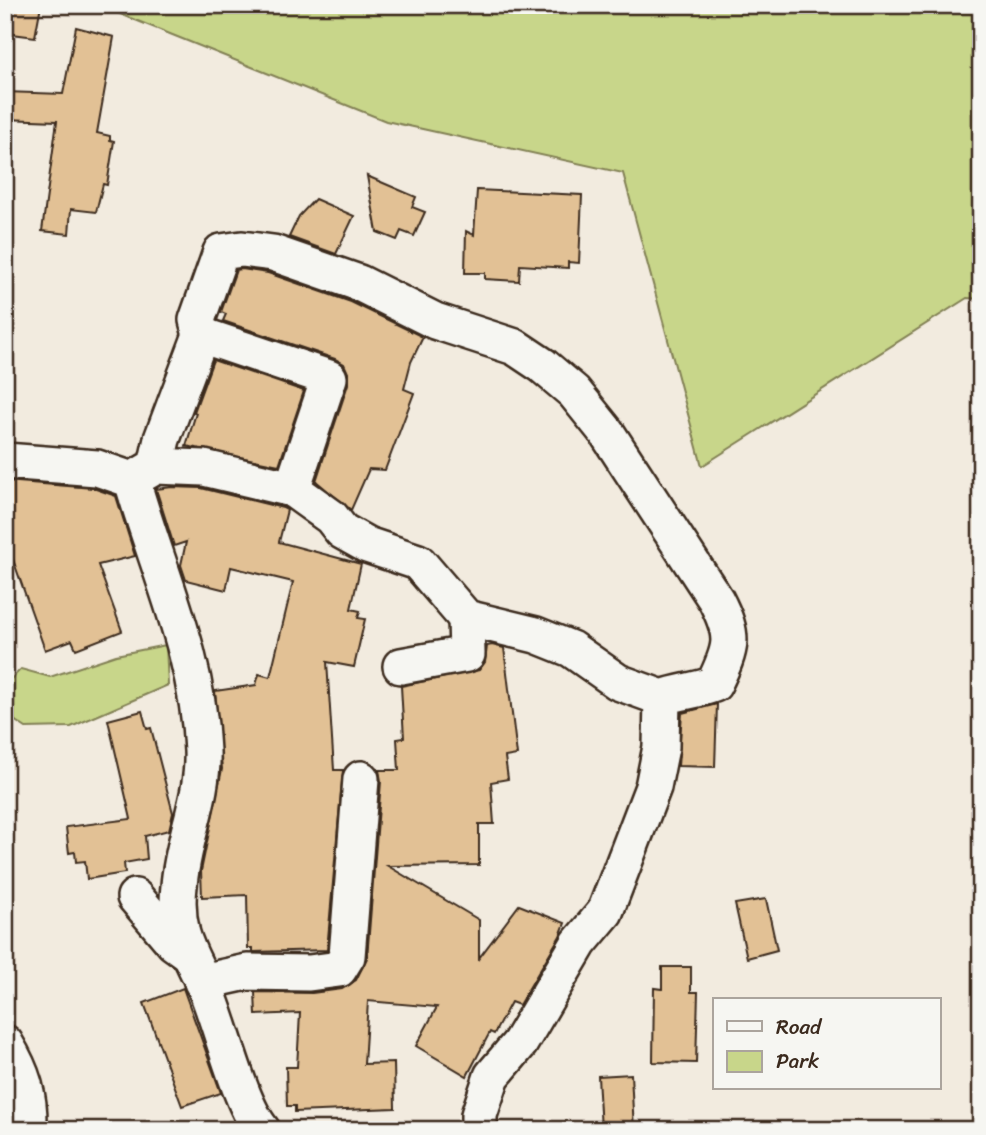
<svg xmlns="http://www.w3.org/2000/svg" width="986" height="1135" viewBox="0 0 986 1135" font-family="Sriracha,sans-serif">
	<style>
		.green { fill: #c8d68a; stroke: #828054; stroke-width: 2 }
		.building { fill: #e2c195; stroke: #3b2a1e; stroke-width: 2 }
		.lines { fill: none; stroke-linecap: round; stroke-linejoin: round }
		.minor-casing { stroke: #3b2a1e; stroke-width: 40 }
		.minor { stroke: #f6f6f2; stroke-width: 35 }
	</style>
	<rect width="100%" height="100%" fill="#f2ebdf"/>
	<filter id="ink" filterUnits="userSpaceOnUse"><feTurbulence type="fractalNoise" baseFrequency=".0143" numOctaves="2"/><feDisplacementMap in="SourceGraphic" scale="14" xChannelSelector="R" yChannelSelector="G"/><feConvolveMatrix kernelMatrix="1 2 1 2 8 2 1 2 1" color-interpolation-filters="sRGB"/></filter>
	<g filter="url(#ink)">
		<g class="green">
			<polygon points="98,5 981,5 981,299 967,298 702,466 623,173 386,121"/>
			<polygon points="166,645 168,685 71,727 26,728 5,714 5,685 21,669 50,677 116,655"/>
		</g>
		<g class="building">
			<polygon points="5,5 41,5 35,37 5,33"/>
			<polygon points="76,27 114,37 97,133 110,136 110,140 114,141 107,185 103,184 96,212 71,209 69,234 42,231 57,121 5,119 5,92 63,94"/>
			<polygon points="367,176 416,197 412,207 425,212 414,236 401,231 397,240 377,232"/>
			<polygon points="477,190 582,195 579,263 568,262 568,268 520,265 519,281 485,279 485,273 465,273 466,231 474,235"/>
			<polygon points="315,199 354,216 336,254 289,237 299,216"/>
			<polygon points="242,269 268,273 351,302 423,337 411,362 404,389 414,393 385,470 369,469 351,510 316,481 348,384 348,373 344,364 335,359 223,321 226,314 221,312 236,270"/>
			<polygon points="213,360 304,391 279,465 186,446 196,413 194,412"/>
			<polygon points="5,481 93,488 116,496 135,556 98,565 122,631 76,649 72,640 45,650 5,537"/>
			<polygon points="172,487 201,488 283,508 287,510 279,542 361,564 351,609 360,611 358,618 365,619 354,667 327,662 334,770 343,770 327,950 253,952 253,948 248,948 247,895 202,897 201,871 222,769 215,691 256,685 259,674 270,677 293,582 231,567 226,590 186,580 181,565 186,542 174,546 156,489"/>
			<polygon points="492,645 504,648 517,755 505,757 508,779 491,782 494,824 479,824 479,865 388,866 479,920 479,958 519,905 565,923 560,936 519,1005 511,1002 494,1034 490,1032 467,1076 416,1046 437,1007 368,1001 364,1064 394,1063 395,1108 295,1112 295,1106 287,1106 286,1067 297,1067 300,1013 256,1015 255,992 312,993 342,989 356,980 367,958 381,781 379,770 399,770 397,739 404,738 401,686 479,670 485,662 487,646"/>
			<polygon points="717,704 715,767 678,766 682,713"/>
			<polygon points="142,711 147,729 151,728 173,813 169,830 145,836 147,859 124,863 125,873 87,879 85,861 76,862 75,852 69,853 66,827 131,819 108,720"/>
			<polygon points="766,899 777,950 747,958 735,904"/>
			<polygon points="662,967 691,967 691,992 698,992 696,1063 653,1062 654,988 662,989"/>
			<polygon points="183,988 221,1093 182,1106 144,1003"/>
			<polygon points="631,1074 634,1130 601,1130 598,1076"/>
		</g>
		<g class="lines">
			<defs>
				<g id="minor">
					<polyline points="201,335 329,378 292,489"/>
					<path d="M5,461l92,7 35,12c26,92 66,173 70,271 2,46 -20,90 -23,135 -2,17 -1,32 3,48 5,18 16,36 23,53 16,36 34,116 57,143"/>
					<path d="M132,480l24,-14 48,2 88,21 39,28 11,14 25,14 51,17 48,56 70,17 35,14 47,33 44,16c18,-7 35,-7 52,-14 18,-37 21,-47 2,-84l-109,-167 -33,-41 -32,-27 -27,-18 -80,-26 -76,-38 -86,-30 -31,-4 -21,3 -24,68 4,15 -39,104 -6,27"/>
					<polyline points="401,666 467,654 466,618"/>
					<polyline points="135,897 174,943 188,953"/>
					<polyline points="202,982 247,972 309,973 339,969 347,956 361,779"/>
					<path d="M5,1043c18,30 25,52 24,87"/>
					<polyline points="479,1130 479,1115 492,1076 520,1043 579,943 605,912 653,787 661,747 662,698"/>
				</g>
			</defs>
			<use href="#minor" class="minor-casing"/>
			<use href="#minor" class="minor"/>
		</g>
	</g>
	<rect width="986" height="1135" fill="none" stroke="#f6f6f2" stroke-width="28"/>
	<rect x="14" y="14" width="958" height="1107" fill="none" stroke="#3b2a1e" stroke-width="2.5" filter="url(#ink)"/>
	<rect x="713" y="998" width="228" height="91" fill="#f6f6f2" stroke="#aba49d" stroke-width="2"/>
	<rect x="727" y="1021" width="35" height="10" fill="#f6f6f2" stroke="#aba49d" stroke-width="2"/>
	<text x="776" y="1034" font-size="21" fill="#3b2a1e">Road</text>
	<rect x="727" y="1051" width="35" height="21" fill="#c8d68a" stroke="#aba49d" stroke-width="2"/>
	<text x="776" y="1068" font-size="21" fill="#3b2a1e">Park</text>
</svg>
